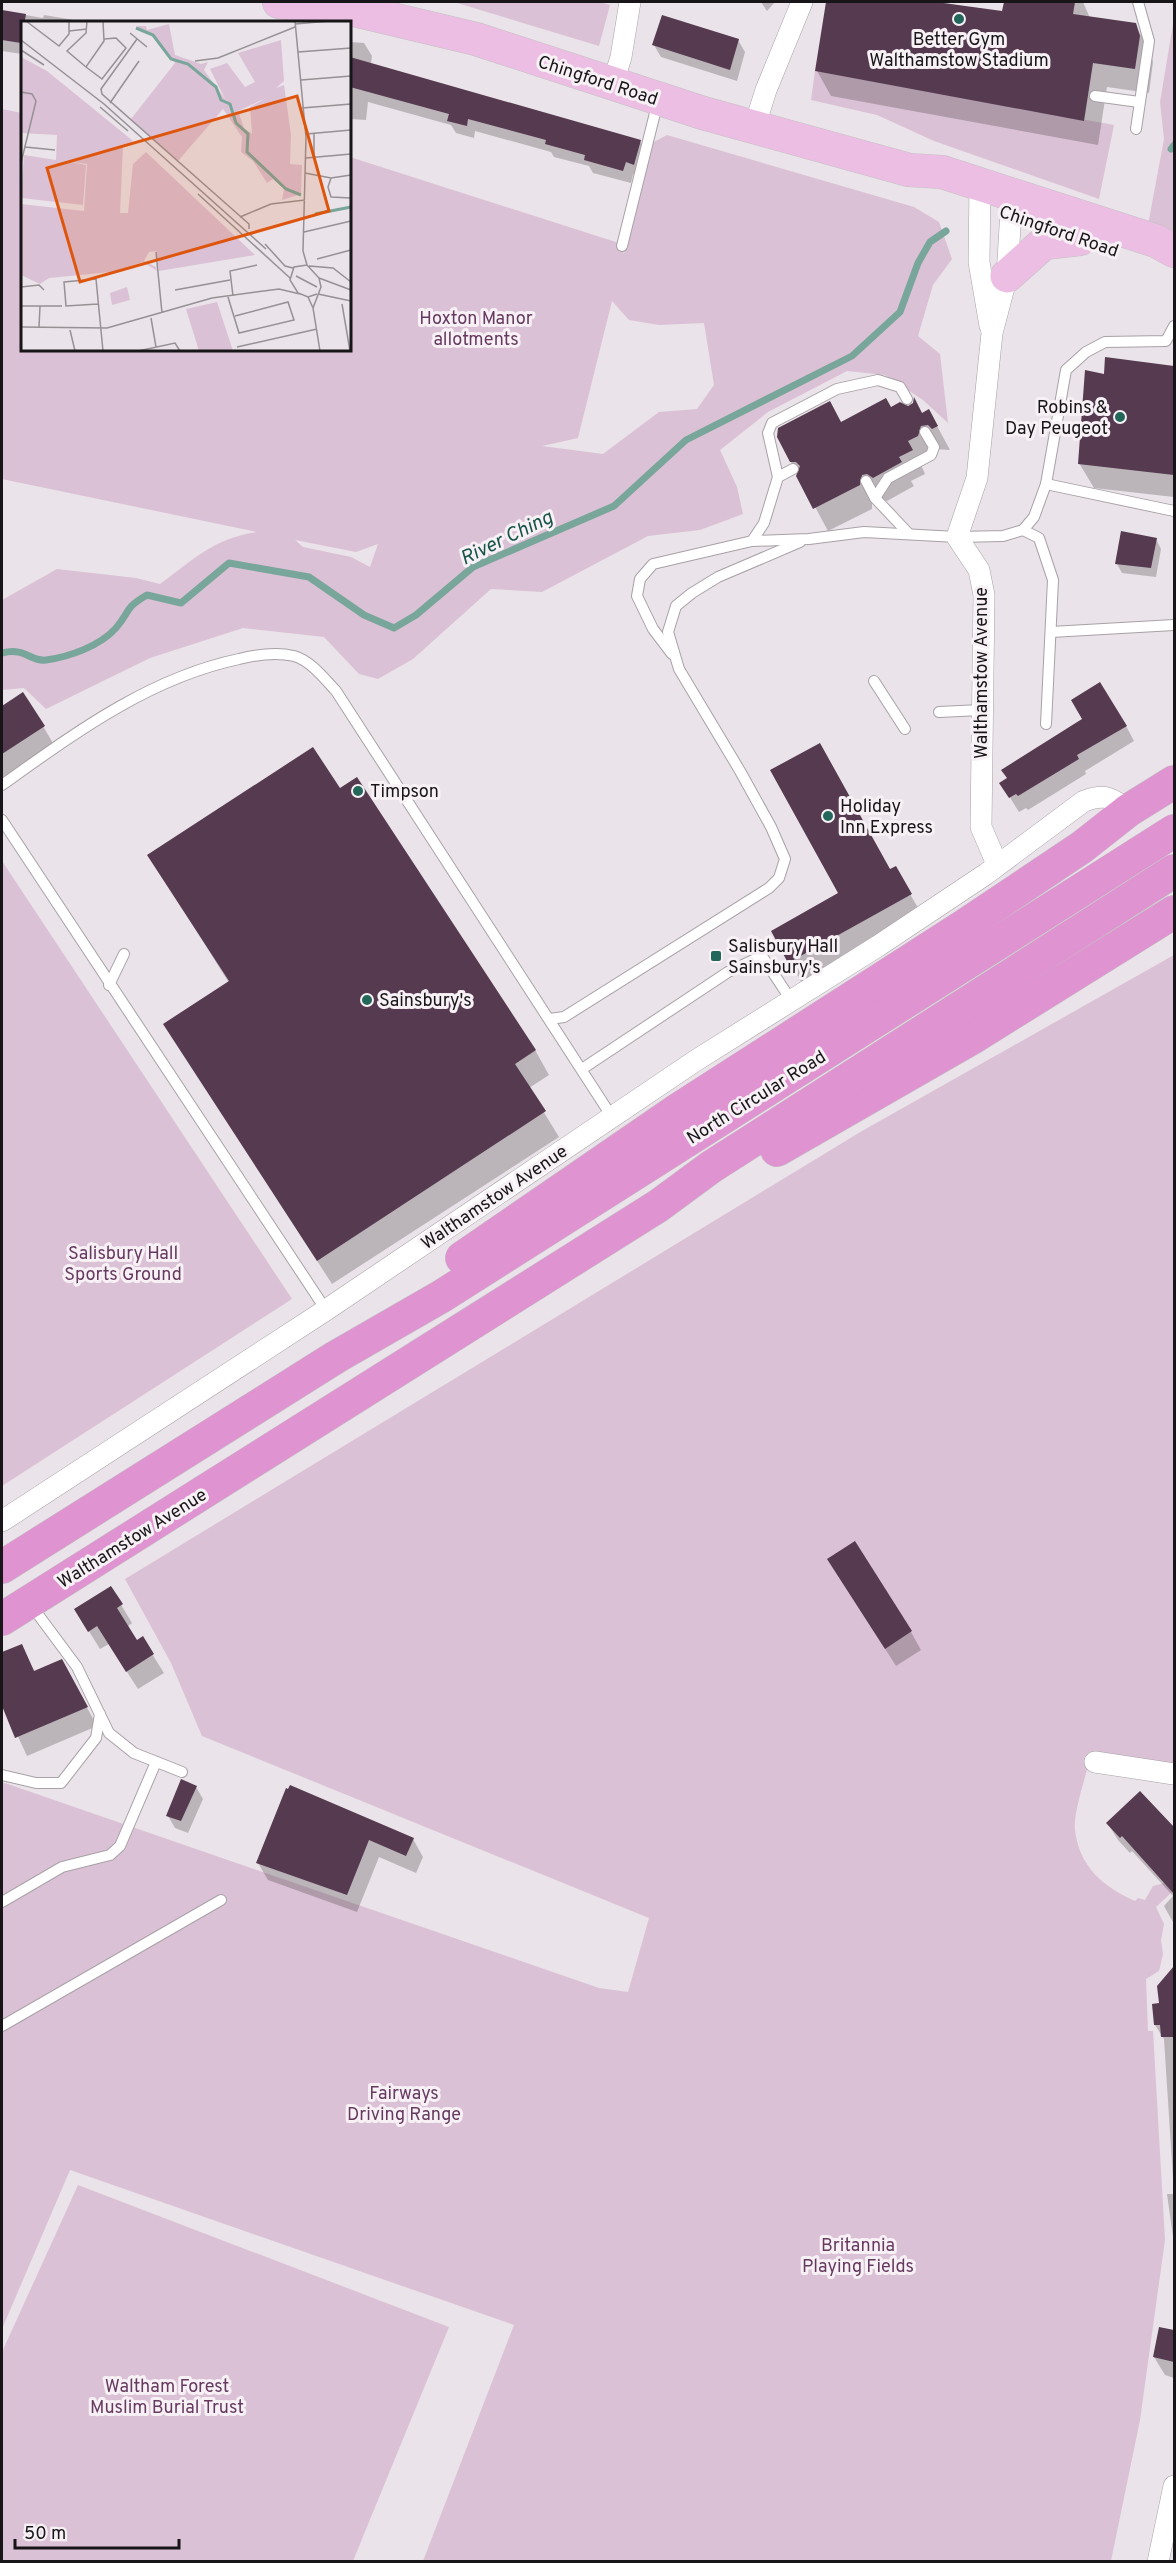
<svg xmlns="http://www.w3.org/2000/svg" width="1176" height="2563" viewBox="0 0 1176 2563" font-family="Overpass,sans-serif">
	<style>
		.green { fill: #dbc1d5; fill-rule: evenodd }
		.shadow { fill: #0003 }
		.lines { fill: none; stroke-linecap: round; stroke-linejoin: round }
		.stream { stroke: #79a69a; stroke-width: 7 }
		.building { fill: #553a50 }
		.lane-casing { stroke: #a8a1a6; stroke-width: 12 }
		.street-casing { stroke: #a8a1a6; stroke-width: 22 }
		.primary-casing { stroke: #c3c2c3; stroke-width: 34 }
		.highway-casing { stroke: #c3c2c3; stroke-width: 34 }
		.lane { stroke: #fff; stroke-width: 10 }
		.street { stroke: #fff; stroke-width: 21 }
		.primary { stroke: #ecbee3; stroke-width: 33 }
		.highway { stroke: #df93d1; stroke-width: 33 }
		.poi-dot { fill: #226759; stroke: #f7f1f6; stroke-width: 2 }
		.labels { text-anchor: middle; stroke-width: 6; stroke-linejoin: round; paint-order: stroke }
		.poi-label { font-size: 18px; fill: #171517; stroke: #f7f1f6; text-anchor: start }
		.street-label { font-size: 18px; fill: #171517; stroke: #f7f1f6 }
		.park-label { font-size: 18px; fill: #663a5f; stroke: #f7f1f6 }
		.water-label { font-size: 20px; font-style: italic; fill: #165448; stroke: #f7f1f6 }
		.inset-river { fill: none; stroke: #79a69a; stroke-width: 3 }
		.inset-road { fill: none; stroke: #969195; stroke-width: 1.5 }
		.view { fill: #de560d; fill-opacity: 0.15; stroke: #de560d; stroke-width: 3 }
		.inset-edge { fill: none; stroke: #171517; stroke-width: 3 }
	</style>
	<rect width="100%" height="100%" fill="#eae3e9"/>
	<g class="green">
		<polygon points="454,2 600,2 610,5 599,46"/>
		<polygon points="1174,18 1174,232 1148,225 1164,139 1160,102"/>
		<polygon points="815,71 1114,125 1099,199 934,141 877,115 811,100"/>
		<path d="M2,109l20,4v237h328v-193l269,86 5,11 28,-111 15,-8 247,72 25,15 13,37 -19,26 -15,51 22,18 8,69 -25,-23 -38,-25 -38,-4 -79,41 -48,38 17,37 6,27 -43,16 -52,6 -106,56 -51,-3 -78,70 -35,20 -19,-5 -35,-37 -81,-9 -93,30 -104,51 -22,-21 -22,2v-90l55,-31 79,9 24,6c34,-25 54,-46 97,-52l-255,-53zM612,301l17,19 30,5 45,-2 10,62 -17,24 -38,3 -56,42 -61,-8 36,-8zM295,540l61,12 22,-8 -8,23 -19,-10 -48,-10z"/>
		<polygon points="2,861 292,1299 2,1486"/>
		<path d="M1174,955v811l-85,-4c-4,18 -16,51 -14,68 4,37 29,57 60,71l3,-3 7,2 8,-14 11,-3 10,-11 -2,20 -16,15 8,17 -3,16 2,14 -4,17 -13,8 2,52h5l12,209 -25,180 -29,141h-688l91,-236 -444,-155 -68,159v-547l597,206 29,4 21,-74 -447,-182 -31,-73 -46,-84 737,-448z"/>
		<polygon points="78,2185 449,2327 353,2561 2,2561 2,2352"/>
	</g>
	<g class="shadow">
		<polygon points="761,2 775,2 767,11"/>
		<polygon points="827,2 939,2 1003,13 1005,2 1083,2 1090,18 1135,25 1150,50 1153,62 1149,93 1107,87 1098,145 831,96 817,71"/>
		<polygon points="2,11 43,18 44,15 86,22 22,22 22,54 2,51"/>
		<polygon points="738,40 745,52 737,81 661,57 654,45"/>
		<polygon points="350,42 364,43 372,56 371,64 640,141 647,154 642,177 633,174 631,183 593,173 589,166 554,157 551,152 475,131 474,138 456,133 451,125 368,102 366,120 350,119"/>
		<polygon points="1106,359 1174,368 1174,497 1094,488 1079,463 1106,376"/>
		<polygon points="891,409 922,414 929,411 950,450 934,449 921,465 925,474 911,481 914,486 887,501 877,497 872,502 872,509 828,531 791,462 841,423"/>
		<polygon points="1156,539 1161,549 1156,577 1122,573 1117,564"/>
		<polygon points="2,704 43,726 54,745 2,780"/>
		<polygon points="1126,726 1134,741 1085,771 1086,774 1028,810 1026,808 1019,812 1001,783"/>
		<polygon points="339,790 535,1050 549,1075 529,1088 559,1137 332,1284 165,1025 229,983 149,855"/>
		<polygon points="895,868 925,920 804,987 773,932 841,893"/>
		<polygon points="840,1578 911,1632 921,1650 896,1666"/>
		<polygon points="111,1588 132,1623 127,1627 136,1642 142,1638 164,1673 138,1689 109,1644 100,1649 87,1628"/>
		<polygon points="21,1646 35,1672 72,1680 97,1726 27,1756 2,1702 2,1654"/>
		<polygon points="196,1787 203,1799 188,1833 175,1828 168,1816"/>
		<polygon points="287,1790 413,1839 423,1857 416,1873 379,1857 357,1912 268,1880 258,1863"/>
		<polygon points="1140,1793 1174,1829 1174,1924 1164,1906 1173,1896 1132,1851 1130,1853 1118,1840 1108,1824"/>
		<polygon points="1174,1969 1174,2244 1167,2194 1174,2194 1164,2039 1155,2025 1160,2004 1159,1987"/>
		<polygon points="1161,2329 1174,2332 1174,2378 1165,2375 1154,2357"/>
	</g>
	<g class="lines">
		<g class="stream">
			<polyline points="1171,149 1174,145"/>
			<path d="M2,653c24,-6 28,9 44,7 23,-3 54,-14 70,-32 15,-17 7,-19 31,-33l34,8 48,-40 80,14 55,38 30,13 22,-13 57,-48 141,-61 72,-66 166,-84 48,-44 18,-49 12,-21 16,-11"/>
		</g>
	</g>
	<g class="building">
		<polygon points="826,2 936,2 1002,11 1004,2 1075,2 1073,14 1136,23 1140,36 1135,69 1093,63 1084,121 815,71"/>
		<polygon points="2,10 26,14 21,43 2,40"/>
		<polygon points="662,15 739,39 730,70 652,45"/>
		<polygon points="350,57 641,140 634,165 626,162 623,171 584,160 585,155 545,144 546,140 468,119 467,126 447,121 449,114 350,87"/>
		<polygon points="1105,357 1174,366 1174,475 1078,464 1085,370 1104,374"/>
		<polygon points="914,397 922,413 929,409 938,426 932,429 928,425 921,426 918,436 908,441 913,450 899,457 902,462 873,478 867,474 862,475 860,485 813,509 796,476 800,466 796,462 790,462 777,437 778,428 830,401 841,422 886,398 891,407 900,402 908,406 913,403"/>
		<polygon points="1121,531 1157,538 1151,568 1115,564"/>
		<polygon points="1100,682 1127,726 1077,755 1079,759 1018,796 1016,794 1009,798 999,783 1007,778 1001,770 1082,719 1071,700"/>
		<polygon points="23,692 45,726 2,754 2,706"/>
		<polygon points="820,743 890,869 896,866 912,894 788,963 771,931 838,893 770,770"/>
		<polygon points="313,747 340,788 357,777 536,1050 515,1064 546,1111 317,1261 163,1024 229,981 147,855"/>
		<polygon points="855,1541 912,1631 885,1649 827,1559"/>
		<polygon points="111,1586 123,1604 117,1608 137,1640 143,1636 154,1654 126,1672 97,1626 88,1632 74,1609"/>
		<polygon points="22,1644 34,1671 62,1659 88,1707 15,1738 2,1706 2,1652"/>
		<polygon points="181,1779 197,1786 181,1821 166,1816"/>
		<polygon points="290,1785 414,1838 406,1856 369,1840 347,1895 256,1863 286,1788 288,1789"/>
		<polygon points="1140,1791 1174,1827 1174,1894 1122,1836 1120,1838 1106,1823"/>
		<polygon points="1174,1966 1174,2037 1161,2037 1160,2025 1154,2025 1152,2004 1159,2003 1157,1986"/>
		<polygon points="1159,2327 1174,2330 1174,2362 1153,2357"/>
	</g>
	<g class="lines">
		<defs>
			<g id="lane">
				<polyline points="1095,96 1139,102"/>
				<polyline points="1136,129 1149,41 1138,2"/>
				<polyline points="622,246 658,101"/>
				<polyline points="778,477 768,433 772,423 837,389 878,380 900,387 907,399"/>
				<polyline points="866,481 875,498 909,534"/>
				<polyline points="1046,484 1174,511"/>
				<polyline points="875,498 888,478 931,455 934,447 925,432"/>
				<polyline points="1023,530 1039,538 1053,580 1046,724"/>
				<polyline points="752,541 764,523 778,477 793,469"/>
				<polyline points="1051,632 1174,625"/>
				<polyline points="672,654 653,629 637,596 640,579 653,564 752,541 809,539 864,532 957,537 1003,536 1023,530 1034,517 1046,484 1066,370 1086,352 1105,342 1166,341 1174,326"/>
				<polyline points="874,681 905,729"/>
				<polyline points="939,712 981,710"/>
				<path d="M2,785c73,-52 147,-107 237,-126 16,-4 38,-7 55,-3 17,5 30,22 42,35l276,426"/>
				<polyline points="2,820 326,1310"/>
				<polyline points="109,985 124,954"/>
				<polyline points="550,1019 564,1017 769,888 779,878 785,859 771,827 740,771 679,669 668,632 676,606 692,593 718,577 800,542"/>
				<polyline points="582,1069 728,972 762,956 791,1000"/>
				<polyline points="31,1605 77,1667 109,1733 134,1753 182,1772"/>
				<polyline points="2,1775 36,1783 61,1783 96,1738 100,1714"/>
				<polyline points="2,1902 62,1867 110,1855 120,1846 156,1762"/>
				<polyline points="2,2026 221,1900"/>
			</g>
			<g id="street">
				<polyline points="613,83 621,57 630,2"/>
				<polyline points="754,128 766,90 802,2"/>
				<polyline points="980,184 979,262 990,326"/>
				<polyline points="997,864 981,827 984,595 979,570 957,537 977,478 992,333 1007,276 1012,194"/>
				<path d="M2,1521l324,-211 369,-249 183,-115 108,-72 98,-73c22,-8 26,-3 45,9"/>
				<polyline points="1095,1762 1174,1774"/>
				<polyline points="1158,2562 1174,2486"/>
			</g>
			<g id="primary">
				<polyline points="279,2 354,10 476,39 703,113 909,170 942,172 1156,241 1174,251"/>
				<polyline points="1007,276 1044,243 1080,239"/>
			</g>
			<g id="highway">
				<polyline points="777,1150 972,1038 1174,912"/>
				<polyline points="462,1258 676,1111 964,926 1082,847 1129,810 1174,782"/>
				<polyline points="2,1567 336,1357 442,1296 1174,831"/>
				<polyline points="2,1619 658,1206 711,1167 1174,871"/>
			</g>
		</defs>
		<use href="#lane" class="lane-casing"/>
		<use href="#street" class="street-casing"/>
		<use href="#primary" class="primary-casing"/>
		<use href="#highway" class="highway-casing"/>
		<use href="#lane" class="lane"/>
		<use href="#street" class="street"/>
		<use href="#primary" class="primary"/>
		<use href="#highway" class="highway"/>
	</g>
	<g class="poi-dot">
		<circle cx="959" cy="19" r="6"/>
		<circle cx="1120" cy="417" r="6"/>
		<circle cx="358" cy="791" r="6"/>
		<circle cx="828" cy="816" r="6"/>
		<rect x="710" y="950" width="12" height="12" rx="3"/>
		<circle cx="367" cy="1000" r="6"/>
	</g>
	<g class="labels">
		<g class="poi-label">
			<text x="959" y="45" text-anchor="middle">Better Gym<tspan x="959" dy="21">Walthamstow Stadium</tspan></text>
			<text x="1108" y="413" text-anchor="end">Robins &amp;<tspan x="1108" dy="21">Day Peugeot</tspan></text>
			<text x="370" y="797">Timpson</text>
			<text x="840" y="812">Holiday<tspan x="840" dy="21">Inn Express</tspan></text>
			<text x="728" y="952">Salisbury Hall<tspan x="728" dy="21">Sainsbury's</tspan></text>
			<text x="379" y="1006">Sainsbury's</text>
		</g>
		<g class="street-label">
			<text transform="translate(598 80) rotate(18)" y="6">Chingford Road</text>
			<text transform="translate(1059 231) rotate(19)" y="6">Chingford Road</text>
			<text transform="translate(981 673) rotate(-90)" y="6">Walthamstow Avenue</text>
			<text transform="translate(756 1097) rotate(-32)" y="6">North Circular Road</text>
			<text transform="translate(494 1197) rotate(-34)" y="6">Walthamstow Avenue</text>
			<text transform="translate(132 1538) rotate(-32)" y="6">Walthamstow Avenue</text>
		</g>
		<g class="park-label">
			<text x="476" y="324">Hoxton Manor<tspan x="476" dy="21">allotments</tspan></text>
			<text x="123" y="1259">Salisbury Hall<tspan x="123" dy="21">Sports Ground</tspan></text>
			<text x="404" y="2099">Fairways<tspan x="404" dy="21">Driving Range</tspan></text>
			<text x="858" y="2251">Britannia<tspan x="858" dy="21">Playing Fields</tspan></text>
			<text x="167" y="2392">Waltham Forest<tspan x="167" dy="21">Muslim Burial Trust</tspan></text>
		</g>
		<g class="water-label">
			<text transform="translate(506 537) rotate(-26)" y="7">River Ching</text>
		</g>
	</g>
	<g transform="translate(21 21)">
		<rect width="330" height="330" fill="#eae3e9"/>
		<path d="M148,3l6,31 26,9 7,-2 -4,8 21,29 -15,-30 17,-6 18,24 10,-5 -17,-29 43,-13 3,41 -8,7 8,-3 7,50 -1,29 12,1 -1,29 -19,6 2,-11 -11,-10 -6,4 -14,-22 -12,-9 1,-15 -19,-28 -45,52 -47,-42 44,-56 -17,-23 -22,-14h10l1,4zM245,77l-16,9 2,27 -8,-6 -6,-17zM0,36l26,14 86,70 -10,5 -3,67h8l5,-49 13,-12 109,103 -96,16 -3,-20 -7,1 -5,9 12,6 1,4 -14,-9 -32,10 -62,6 -9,6 -19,-9v-71l63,7 3,-47 -21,-3 20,4 -3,40 -62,-7 3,-43 32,5 1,-25 -35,-2 -1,9zM106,266l3,13 -18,5 -2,-12zM196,281l16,49h-34l-13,-42z" fill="#dbc1d5" fill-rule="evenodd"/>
		<path class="inset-river" d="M115,7l17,7 18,24 17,5 28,23 5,13 9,4 6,19 12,11 -1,18 39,37 15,6M294,193l36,-7"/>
		<path class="inset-road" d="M5,0l33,25 10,-12v-13M66,0l-1,12 -19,18 19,16 18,-26 -1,-20M274,0l11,116 -3,114 4,14M274,3l35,-3M48,10l18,-2M109,12l17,14M116,18l-36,50 1,5 147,130v5M0,19l83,64 162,145M0,29l23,15M277,31l53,-4M174,40l23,-3 77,-31M65,46l16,12 24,-31 -10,-10 -12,1M280,59l50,-4M0,71l11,2 4,7 -15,62M89,82l29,-42M79,86l28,24M281,87l49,-4M285,113l45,-4M4,126l30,3M285,137l45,-4M293,137v-24M284,152l26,5 20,-3M310,157l-3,9 3,10 20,1M177,173l92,84M219,196l31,-13 34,-4M283,211l47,-11M244,223l20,22 8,2M135,231l6,61M296,238l34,-9M288,245l24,2 18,14M275,255l21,11M298,257l32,12M0,266l18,-2 5,5M154,269l55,-10M297,273l33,7M212,275l-3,-25 27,-6M207,276l11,36 55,-13 -6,-18 -53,14M287,276l5,11 7,43M77,283l-32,2 -2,-24 32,-3 7,72M321,283l8,47M0,285h41M292,287l8,-21 -2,-9 -12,-13 -13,2 -4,13 8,13 10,4 9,-3M130,297l5,29M0,306l86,1 105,-30 67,-9 21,5M18,306l1,-21M49,309l5,21M216,326l80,-18M117,330l37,-8 5,8"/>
		<path class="view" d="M276,75l32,115 -249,71 -33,-114z"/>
		<rect width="330" height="330" class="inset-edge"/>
	</g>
	<rect width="1176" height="2563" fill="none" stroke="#171517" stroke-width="6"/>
	<path d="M15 2539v9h164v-9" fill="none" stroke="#171517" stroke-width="3"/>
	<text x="24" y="2539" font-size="18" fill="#171517" stroke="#f7f1f6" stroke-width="4.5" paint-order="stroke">50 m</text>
</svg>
